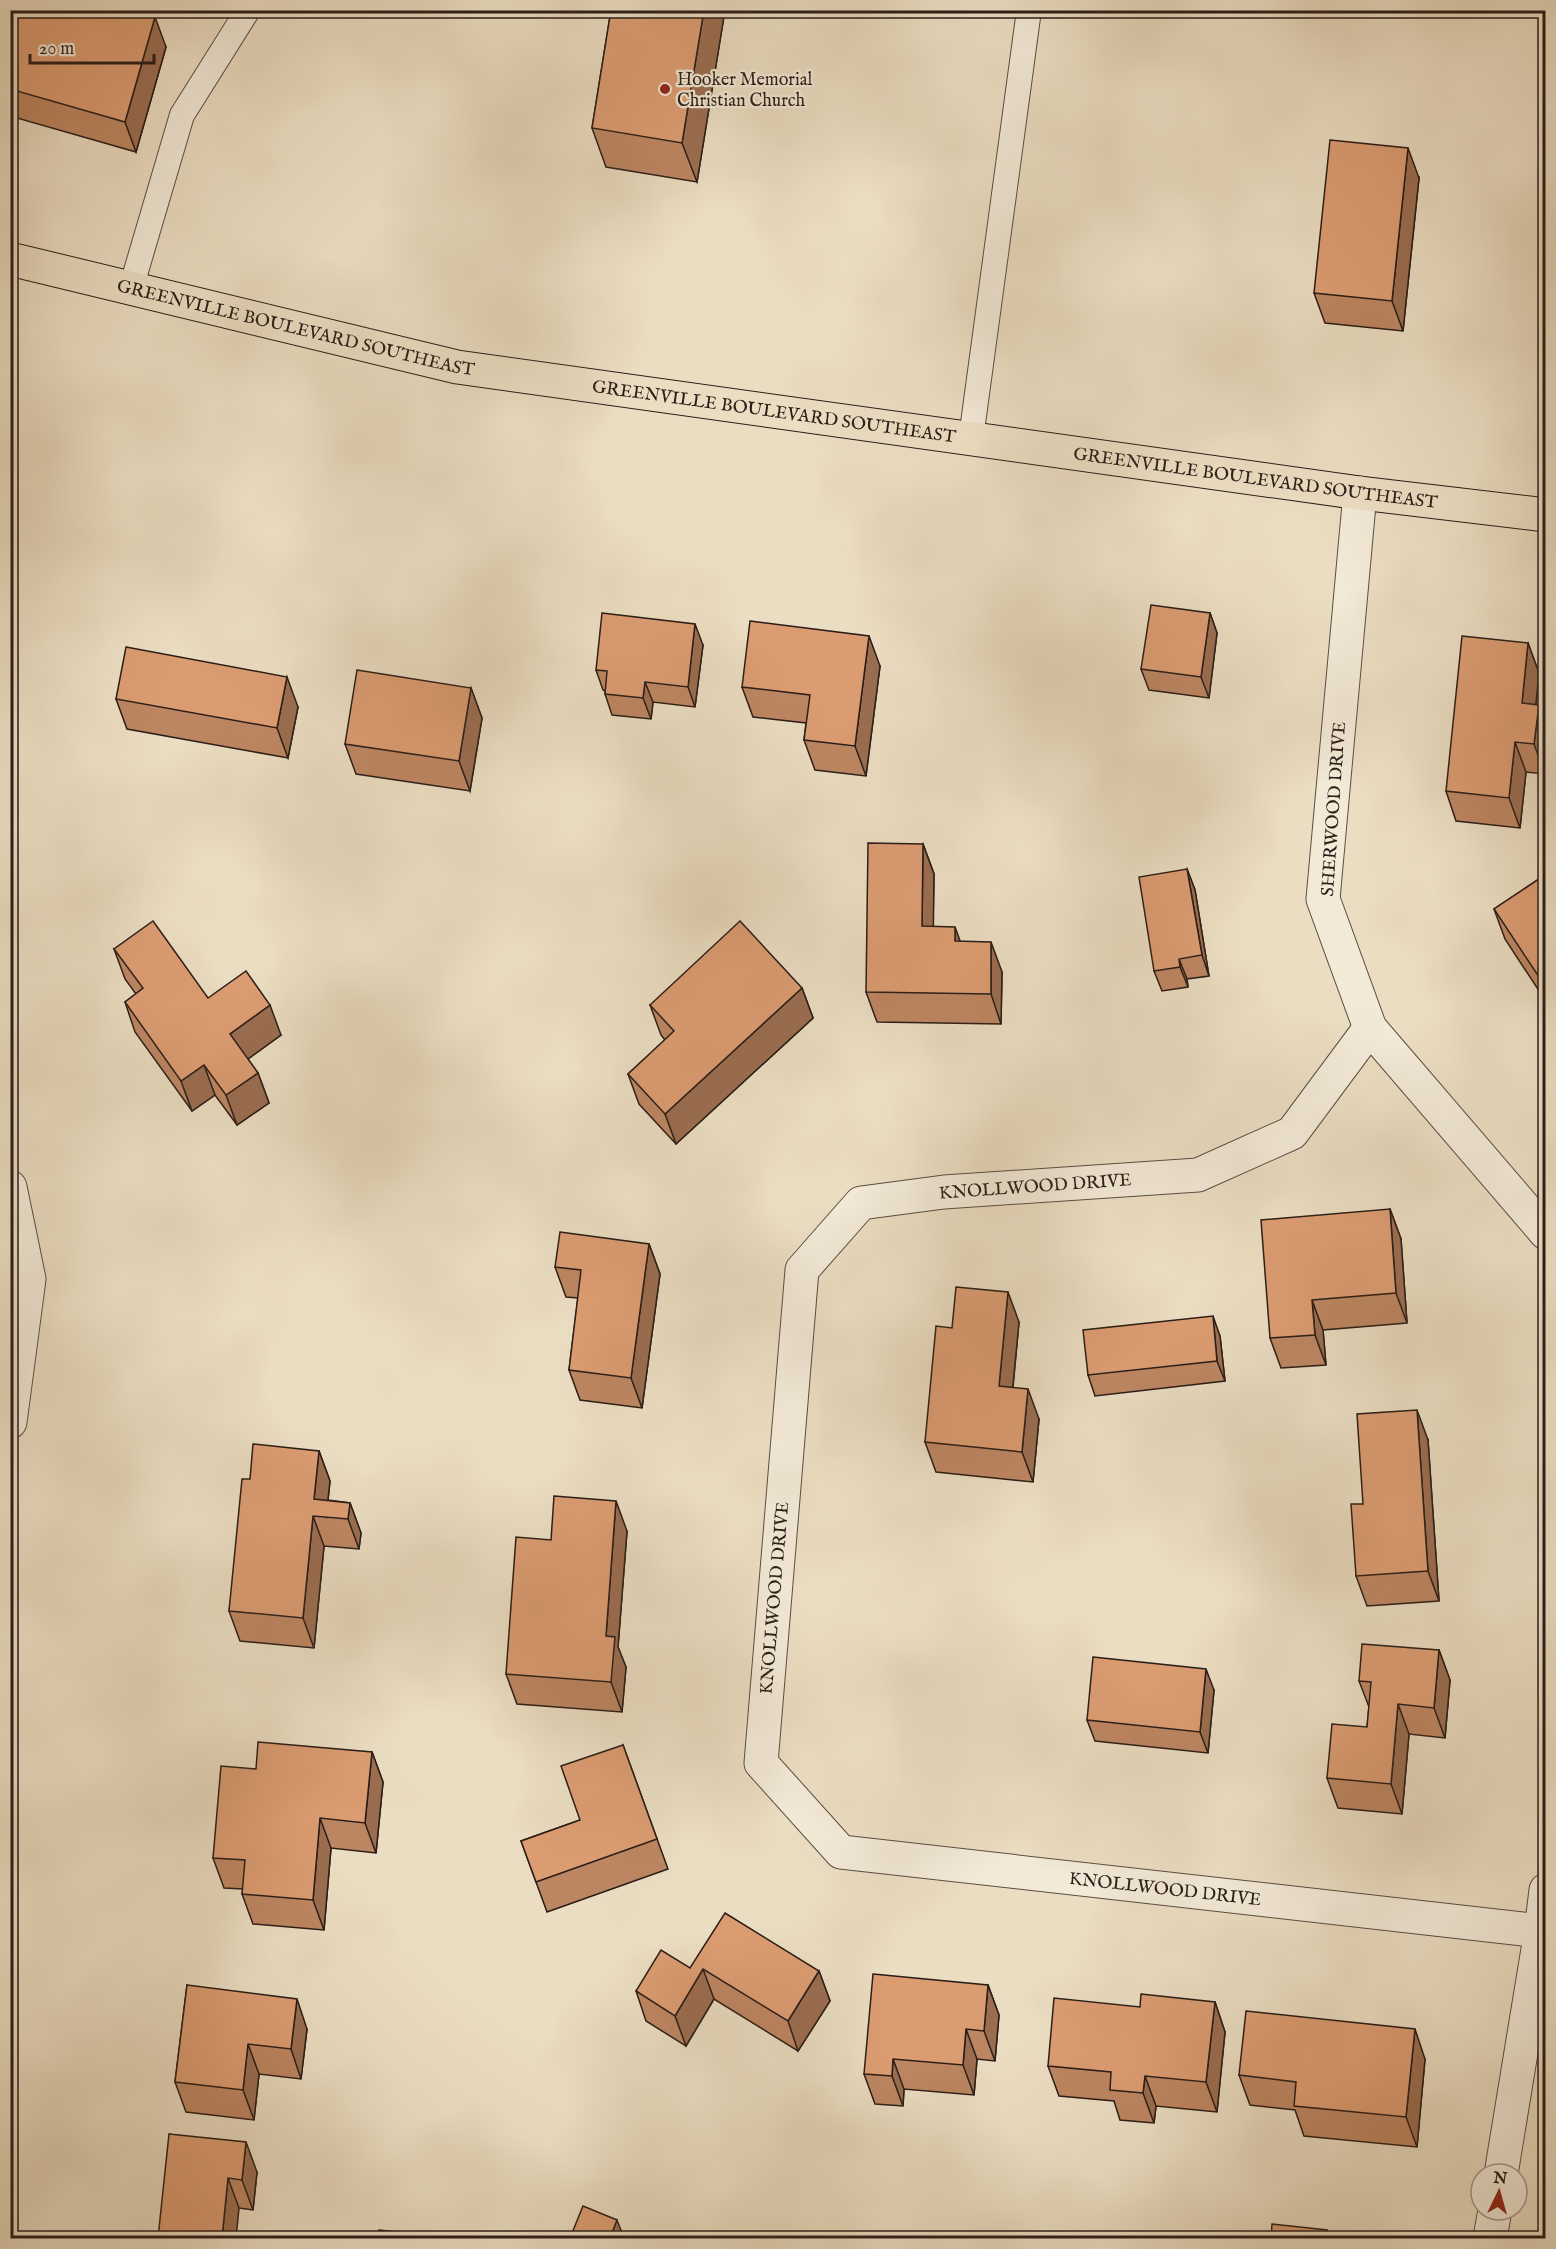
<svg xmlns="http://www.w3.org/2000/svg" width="1556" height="2249" viewBox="0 0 1556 2249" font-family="'IM FELL English',serif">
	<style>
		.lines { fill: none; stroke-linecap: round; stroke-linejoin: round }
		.service-casing { stroke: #5a4d42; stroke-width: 26 }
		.minor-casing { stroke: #5a4d42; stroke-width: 35 }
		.trunk-casing { stroke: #2a1d18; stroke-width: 35 }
		.service { stroke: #f2e9d7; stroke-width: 24 }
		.minor { stroke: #f2e9d7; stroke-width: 33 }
		.trunk { stroke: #ebddc2; stroke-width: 33 }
		.wall { fill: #bd8662; stroke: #2a1d18; stroke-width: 1.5 }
		.shaded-wall { fill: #9a6d50; stroke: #2a1d18; stroke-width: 1.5 }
		.building { fill: #dc9c72; stroke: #2a1d18; stroke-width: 1.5 }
		.poi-dot { fill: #8f2418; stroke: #f2e9d7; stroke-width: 2 }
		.labels { text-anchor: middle; stroke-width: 4.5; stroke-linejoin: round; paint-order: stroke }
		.poi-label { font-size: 18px; fill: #2a1d18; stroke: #f2e9d7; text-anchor: start }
		.street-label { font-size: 18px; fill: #2a1d18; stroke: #f2e9d7 }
	</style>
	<rect width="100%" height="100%" fill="#ebddc2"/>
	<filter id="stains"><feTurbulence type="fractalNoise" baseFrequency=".00333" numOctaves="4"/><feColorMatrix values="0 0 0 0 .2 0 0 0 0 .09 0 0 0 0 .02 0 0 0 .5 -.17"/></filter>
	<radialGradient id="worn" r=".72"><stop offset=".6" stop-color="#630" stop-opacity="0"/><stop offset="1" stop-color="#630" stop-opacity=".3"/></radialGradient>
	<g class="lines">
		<defs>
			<g id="service">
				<polyline points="131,288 182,115 248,10"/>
				<polyline points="971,438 1029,10"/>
			</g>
			<g id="minor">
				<polyline points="1360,493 1323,899 1370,1028 1546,1233"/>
				<path id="s1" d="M1370,1028l-78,105 -94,42 -254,17 -83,11 -59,67 -41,493 80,89 700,79"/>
				<polyline points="10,1187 29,1279 10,1422"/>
				<polyline points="1501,2174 1541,1931 1546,1890"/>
				<polyline points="1490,2238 1495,2210"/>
			</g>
			<g id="trunk">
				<path id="s2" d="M10,259l447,108 903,126 186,22"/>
			</g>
		</defs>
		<use href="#service" class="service-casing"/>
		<use href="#minor" class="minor-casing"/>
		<use href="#trunk" class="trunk-casing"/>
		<use href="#service" class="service"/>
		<use href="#minor" class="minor"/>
		<use href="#trunk" class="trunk"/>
	</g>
	<g class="wall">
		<polygon points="10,10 151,10 150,16 166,47 136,152 10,116"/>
		<polygon points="611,10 725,10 697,182 606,167 592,128"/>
		<polygon points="1536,10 1545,10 1545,28"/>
		<polygon points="1419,178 1403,331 1325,323 1314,293"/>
		<polygon points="1210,613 1217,633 1209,698 1149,690 1141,669"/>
		<polygon points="1528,643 1539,673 1536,705 1545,774 1526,772 1520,828 1456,821 1446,791"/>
		<polygon points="703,645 695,707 653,702 651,719 612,715 605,694 605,691 603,690 596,670"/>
		<polygon points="880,666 866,776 815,770 804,740 806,723 753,717 742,687"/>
		<polygon points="471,688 482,718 470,791 356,774 345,744"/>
		<polygon points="116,699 298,707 288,758 127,729"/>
		<polygon points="923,844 934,874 933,927 1002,972 1001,1024 877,1022 866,992"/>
		<polygon points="1187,869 1195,890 1209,976 1187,979 1188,987 1162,991 1154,971"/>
		<polygon points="1545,875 1545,1000 1505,939 1494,909"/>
		<polygon points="114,949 208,998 281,1035 248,1059 258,1073 269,1103 237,1125 215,1095 192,1111 135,1032 125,1002 136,994 125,979"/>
		<polygon points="802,988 813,1018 676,1144 639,1104 628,1074 665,1040 661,1035 650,1005"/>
		<polygon points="1390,1209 1401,1239 1407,1323 1323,1330 1326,1365 1281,1368 1270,1338"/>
		<polygon points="649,1244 660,1274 642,1408 580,1400 569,1370 578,1298 566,1297 555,1267"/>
		<polygon points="1019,1322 1013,1388 1039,1419 1033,1482 936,1472 925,1442 952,1328"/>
		<polygon points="1220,1336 1225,1381 1095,1396 1088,1375"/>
		<polygon points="1428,1440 1439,1601 1367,1606 1356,1576 1363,1504"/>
		<polygon points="319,1451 330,1481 328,1500 350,1503 361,1533 359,1549 324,1546 314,1648 240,1641 229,1611 250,1479"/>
		<polygon points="627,1531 618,1647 626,1667 622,1712 517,1704 506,1674 551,1540"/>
		<polygon points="1439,1650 1450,1680 1445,1738 1409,1734 1402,1814 1338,1808 1327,1778 1367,1727 1369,1707 1359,1681"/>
		<polygon points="1214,1690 1208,1753 1095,1741 1087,1720"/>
		<polygon points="623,1745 668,1869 547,1912 521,1841 580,1820"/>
		<polygon points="372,1752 383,1782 376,1853 331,1848 324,1930 253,1924 242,1894 243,1889 224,1888 213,1858 256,1769"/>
		<polygon points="690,1968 819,1971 830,2001 798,2051 714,1999 686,2046 646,2021 636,1991"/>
		<polygon points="187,1985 307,2029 301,2079 259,2074 254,2120 186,2112 175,2082"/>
		<polygon points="988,1985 999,2015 995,2061 977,2059 974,2095 904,2089 903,2106 875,2104 864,2074"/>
		<polygon points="1215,2002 1225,2032 1217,2112 1156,2106 1154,2123 1120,2120 1114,2101 1059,2096 1048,2066 1140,2007"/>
		<polygon points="1425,2059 1417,2147 1304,2136 1295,2110 1250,2105 1239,2075"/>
		<polygon points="169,2134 257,2172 253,2210 239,2208"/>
	</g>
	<g class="shaded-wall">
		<polygon points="132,10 151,10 143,41"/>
		<polygon points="704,10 725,10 697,182 682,143"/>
		<polygon points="155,17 166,47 136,152 125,122"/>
		<polygon points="1408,148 1419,178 1403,331 1392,301"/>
		<polygon points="1210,613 1217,633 1209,698 1201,677"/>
		<polygon points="695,624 703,645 695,707 688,687"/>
		<polygon points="869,636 880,666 866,776 855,746"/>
		<polygon points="1528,643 1539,673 1533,733 1522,703"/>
		<polygon points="287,677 298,707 288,758 277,728"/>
		<polygon points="645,682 653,702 651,719 643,698"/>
		<polygon points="471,688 482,718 470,791 459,761"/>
		<polygon points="1539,705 1545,723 1545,774 1534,744"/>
		<polygon points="1515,742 1526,772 1520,828 1509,798"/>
		<polygon points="923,844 934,874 933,956 922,926"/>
		<polygon points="1187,869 1195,890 1209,976 1202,955"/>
		<polygon points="955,927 966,957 955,941"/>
		<polygon points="991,942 1002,972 1001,1024 991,994"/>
		<polygon points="1179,959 1187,979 1188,987 1180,967"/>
		<polygon points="802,988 813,1018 676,1144 665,1114"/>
		<polygon points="270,1005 281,1035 241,1064 230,1034"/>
		<polygon points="204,1065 215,1095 192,1111 181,1081"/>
		<polygon points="258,1073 269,1103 237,1125 226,1095"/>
		<polygon points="1390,1209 1401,1239 1407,1323 1396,1293"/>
		<polygon points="649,1244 660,1274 642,1408 631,1378"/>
		<polygon points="1008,1292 1019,1322 1010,1416 999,1386"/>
		<polygon points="1312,1300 1323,1330 1326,1365 1315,1335"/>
		<polygon points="1213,1316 1220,1336 1225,1381 1217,1361"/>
		<polygon points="1028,1389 1039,1419 1033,1482 1022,1452"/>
		<polygon points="1417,1410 1428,1440 1439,1601 1428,1571"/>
		<polygon points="319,1451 330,1481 326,1517 314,1499"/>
		<polygon points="616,1501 627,1531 618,1647 626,1667 622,1712 611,1682 606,1636"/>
		<polygon points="350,1503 361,1533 359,1549 348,1519"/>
		<polygon points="313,1516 324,1546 314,1648 303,1618"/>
		<polygon points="1439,1650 1450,1680 1445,1738 1434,1708"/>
		<polygon points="1206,1669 1214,1690 1208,1753 1200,1732"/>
		<polygon points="1398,1704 1409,1734 1402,1814 1391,1784"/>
		<polygon points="372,1752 383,1782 376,1853 365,1823"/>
		<polygon points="320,1818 331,1848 324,1930 313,1900"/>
		<polygon points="703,1969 714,1999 686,2046 675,2016"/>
		<polygon points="819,1971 830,2001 798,2051 788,2021"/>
		<polygon points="988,1985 999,2015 995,2061 984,2031"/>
		<polygon points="297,1999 307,2029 301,2079 291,2049"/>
		<polygon points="1215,2002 1225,2032 1217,2112 1206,2082"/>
		<polygon points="966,2029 977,2059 974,2095 963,2065"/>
		<polygon points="1415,2029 1425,2059 1417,2147 1406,2117"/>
		<polygon points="248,2044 259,2074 254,2120 243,2090"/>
		<polygon points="893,2059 904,2089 903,2106 892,2076"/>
		<polygon points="1145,2076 1156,2106 1154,2123 1143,2093"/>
		<polygon points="246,2142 257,2172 253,2210 242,2180"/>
		<polygon points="228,2178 239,2208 236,2238 222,2238"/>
		<polygon points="617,2220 624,2238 610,2238"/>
		<polygon points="1327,2230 1330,2238 1326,2238"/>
	</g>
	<g class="building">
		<polygon points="10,10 132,10 155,17 125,122 10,89"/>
		<polygon points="611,10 704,10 682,143 592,128"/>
		<polygon points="1540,10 1545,10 1545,22"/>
		<polygon points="1330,140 1408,148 1392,301 1314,293"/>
		<polygon points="1151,605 1210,613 1201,677 1141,669"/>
		<polygon points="602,613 695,624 688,687 645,682 643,698 605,694 607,671 596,670"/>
		<polygon points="750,621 869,636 855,746 804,740 810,695 742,687"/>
		<polygon points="1462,636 1528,643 1522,703 1539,705 1534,744 1515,742 1509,798 1446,791"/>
		<polygon points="126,647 287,677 277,728 116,699"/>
		<polygon points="357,670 471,688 459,761 345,744"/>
		<polygon points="868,843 923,844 922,926 955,927 955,941 991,942 991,994 866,992"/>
		<polygon points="1187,869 1202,955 1179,959 1180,967 1154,971 1139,877"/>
		<polygon points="1545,875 1545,986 1494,909"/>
		<polygon points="153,921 208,998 246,971 270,1005 230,1034 258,1073 226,1095 204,1065 181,1081 125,1002 143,988 114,949"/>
		<polygon points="740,921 802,988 665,1114 628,1074 674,1031 650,1005"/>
		<polygon points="1390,1209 1396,1293 1312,1300 1315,1335 1270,1338 1261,1220"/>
		<polygon points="560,1232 649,1244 631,1378 569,1370 581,1270 555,1267"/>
		<polygon points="956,1287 1008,1292 999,1386 1028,1389 1022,1452 925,1442 936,1326 952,1328"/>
		<polygon points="1213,1316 1217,1361 1088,1375 1083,1330"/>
		<polygon points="1417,1410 1428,1571 1356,1576 1351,1504 1363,1504 1357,1414"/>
		<polygon points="253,1444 319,1451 314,1499 350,1503 348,1519 313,1516 303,1618 229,1611 242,1479 250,1479"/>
		<polygon points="554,1496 616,1501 606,1636 615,1637 611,1682 506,1674 516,1537 551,1540"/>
		<polygon points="1362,1644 1439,1650 1434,1708 1398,1704 1391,1784 1327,1778 1332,1724 1367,1727 1371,1682 1359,1681"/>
		<polygon points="1093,1657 1206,1669 1200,1732 1087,1720"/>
		<polygon points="258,1742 372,1752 365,1823 320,1818 313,1900 242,1894 245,1860 213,1858 221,1766 256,1769"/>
		<polygon points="623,1745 657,1839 536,1882 521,1841 580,1820 561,1766"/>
		<polygon points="725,1913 819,1971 788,2021 703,1969 675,2016 636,1991 661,1950 690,1968"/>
		<polygon points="873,1974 988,1985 984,2031 966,2029 963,2065 893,2059 892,2076 864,2074"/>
		<polygon points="187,1985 297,1999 291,2049 248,2044 243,2090 175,2082"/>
		<polygon points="1141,1994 1215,2002 1206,2082 1145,2076 1143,2093 1110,2090 1111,2072 1048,2066 1054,1998 1140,2007"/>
		<polygon points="1246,2011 1415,2029 1406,2117 1294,2106 1296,2082 1239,2075"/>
		<polygon points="169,2134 246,2142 242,2180 228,2178 222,2238 158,2238"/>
		<polygon points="583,2206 617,2220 610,2238 570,2238"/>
		<polygon points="1272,2224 1327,2230 1326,2238 1271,2238"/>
		<polygon points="379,2230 456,2238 378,2238"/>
		<polygon points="698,2235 709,2238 697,2238"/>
	</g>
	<circle class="poi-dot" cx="665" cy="89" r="6"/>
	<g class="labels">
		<g class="poi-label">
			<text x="677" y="85">Hooker Memorial<tspan x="677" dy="21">Christian Church</tspan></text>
		</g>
		<g class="street-label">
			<text dy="6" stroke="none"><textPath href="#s2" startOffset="294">GREENVILLE BOULEVARD SOUTHEAST</textPath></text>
			<text dy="6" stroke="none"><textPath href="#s2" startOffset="780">GREENVILLE BOULEVARD SOUTHEAST</textPath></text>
			<text dy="6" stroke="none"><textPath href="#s2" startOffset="1266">GREENVILLE BOULEVARD SOUTHEAST</textPath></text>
			<text transform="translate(1333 809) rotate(-86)" y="6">SHERWOOD DRIVE</text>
			<text transform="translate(1035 1186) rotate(-4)" y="6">KNOLLWOOD DRIVE</text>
			<text transform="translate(774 1598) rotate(-85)" y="6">KNOLLWOOD DRIVE</text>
			<text dy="6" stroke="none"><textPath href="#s1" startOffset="1602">KNOLLWOOD DRIVE</textPath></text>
		</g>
	</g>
	<rect width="1556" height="2249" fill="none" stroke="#ebddc2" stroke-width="36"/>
	<rect x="12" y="12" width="1532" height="2225" fill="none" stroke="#2a1d18" stroke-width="3"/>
	<rect x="18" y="18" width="1520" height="2213" fill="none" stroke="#2a1d18" stroke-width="1.5"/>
	<g transform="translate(1499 2192) rotate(5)"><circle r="28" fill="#f2e9d7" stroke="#a2978b" stroke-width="1.5"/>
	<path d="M0-4.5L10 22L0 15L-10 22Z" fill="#8f2418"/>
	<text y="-9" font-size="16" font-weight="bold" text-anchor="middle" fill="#2a1d18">N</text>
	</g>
	<path d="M30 54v9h124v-9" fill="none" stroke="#2a1d18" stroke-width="3"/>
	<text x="39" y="54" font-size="18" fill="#2a1d18" stroke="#f2e9d7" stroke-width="4.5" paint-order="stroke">20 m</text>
	<rect width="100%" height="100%" filter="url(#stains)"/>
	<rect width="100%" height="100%" fill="url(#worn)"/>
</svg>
